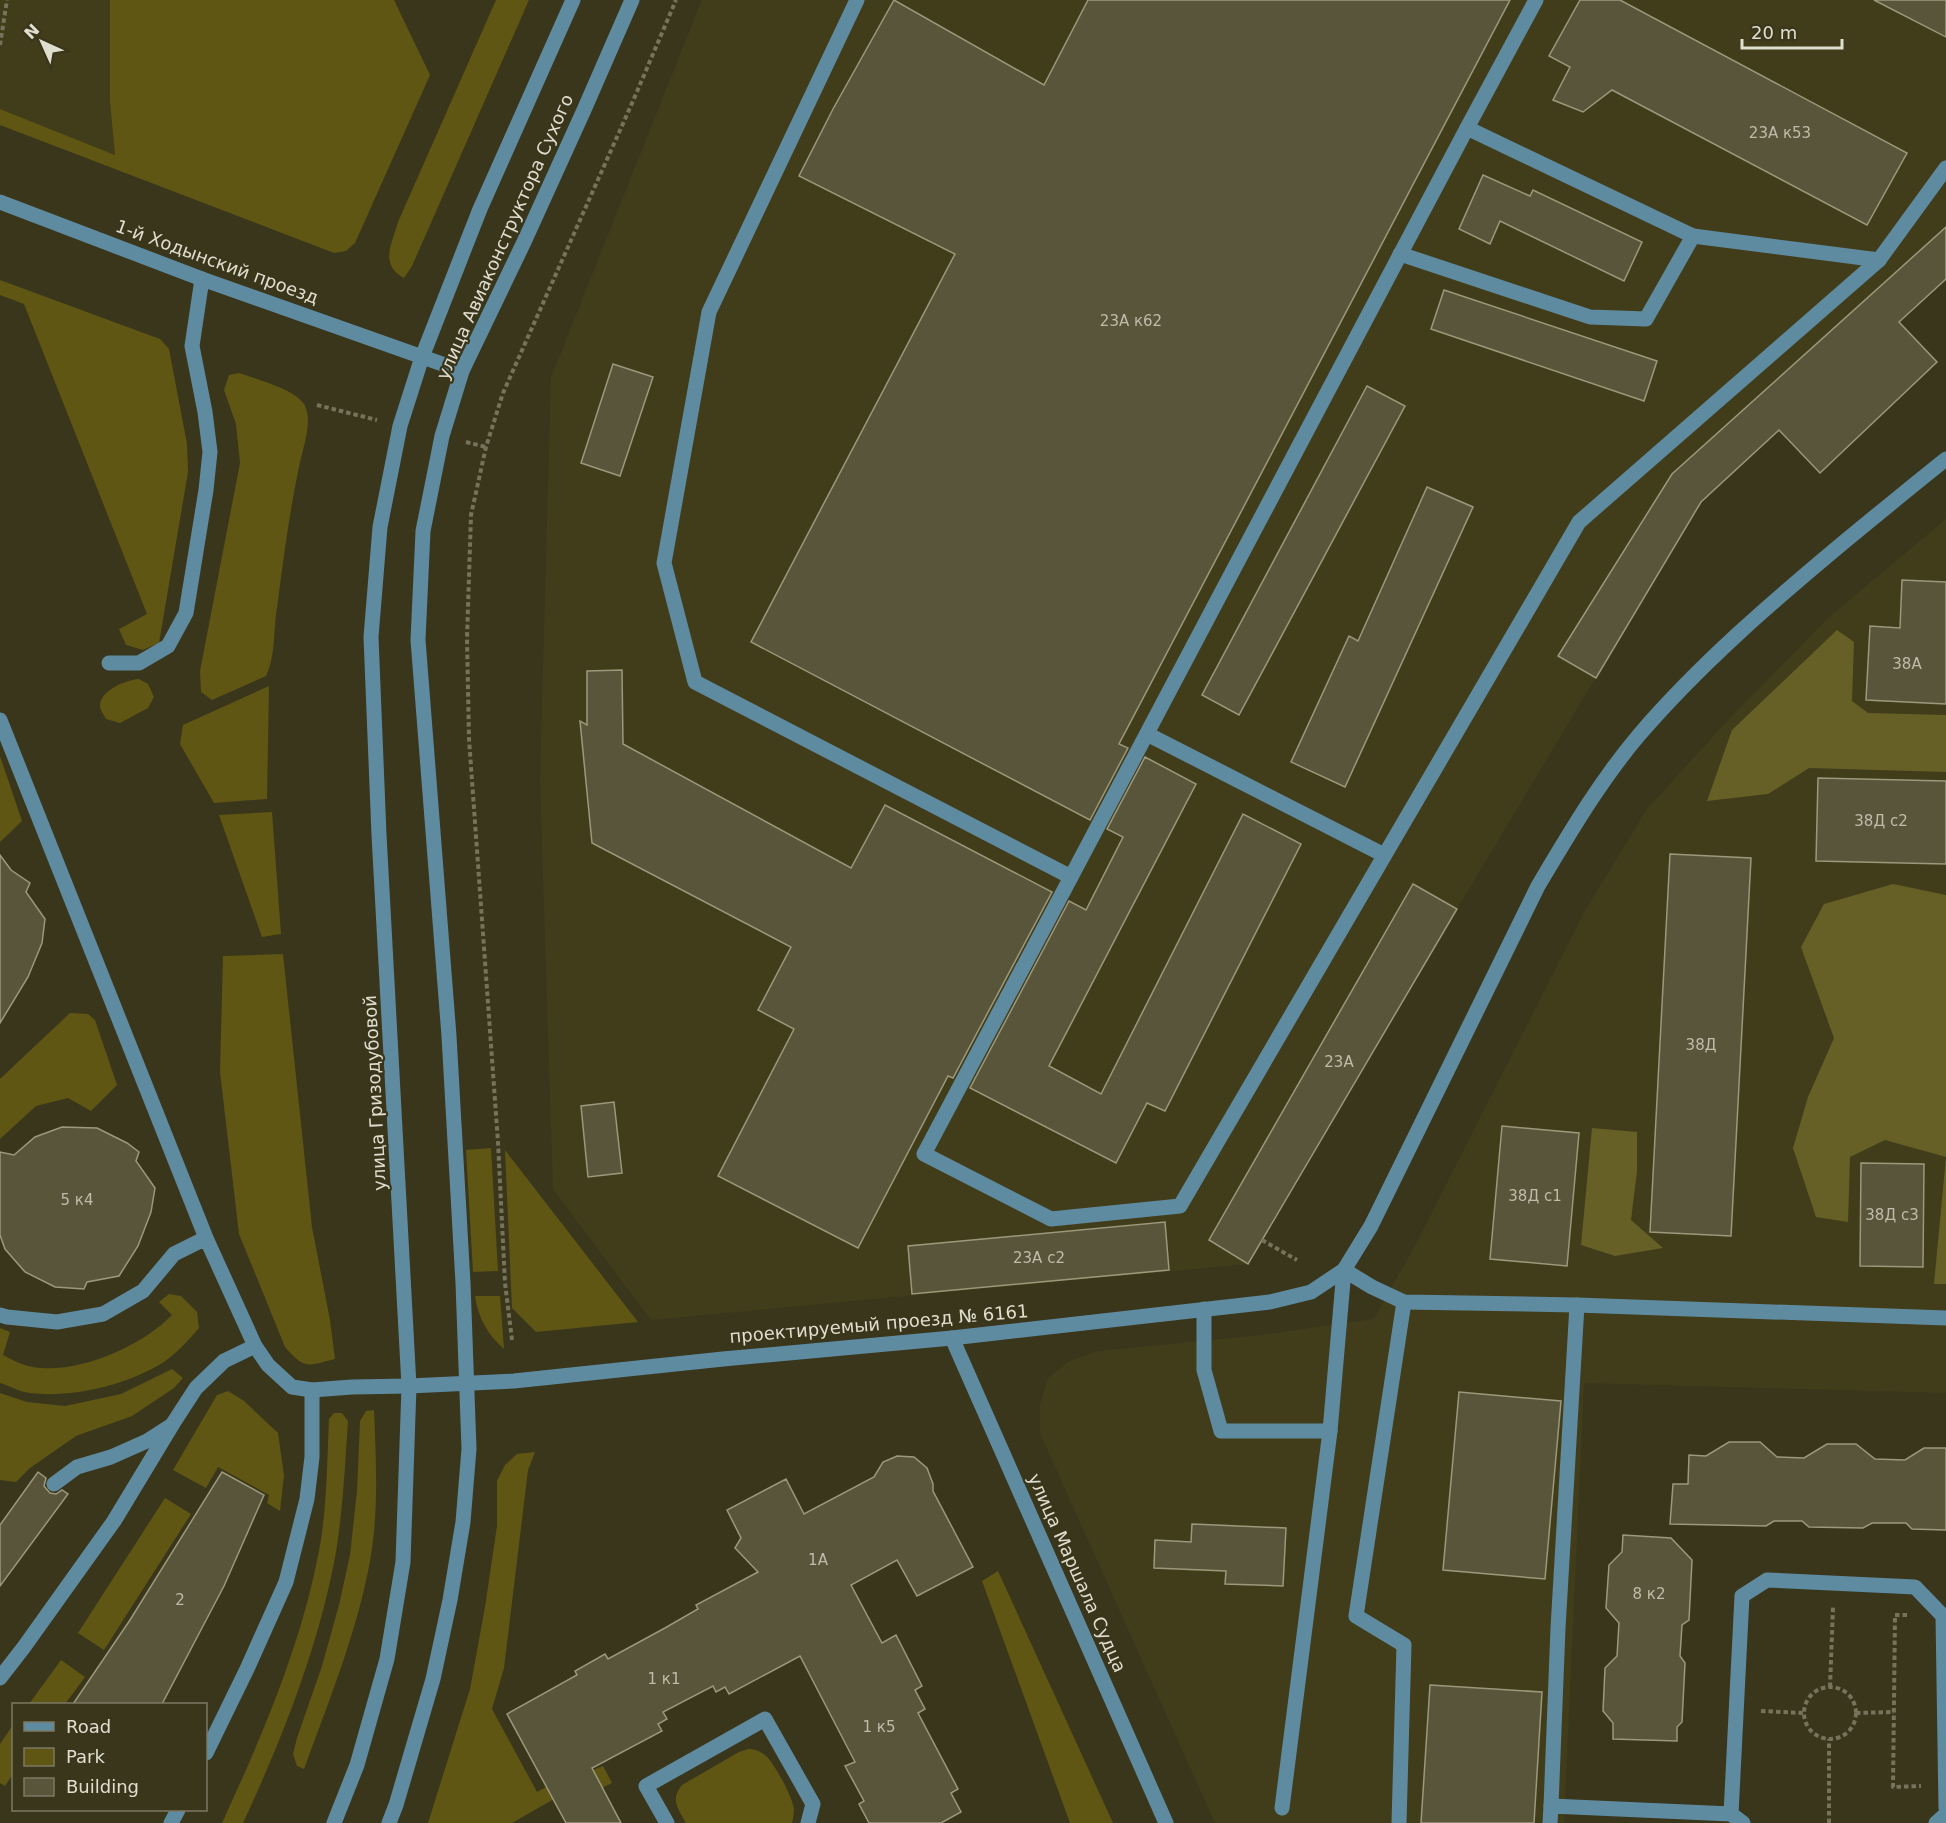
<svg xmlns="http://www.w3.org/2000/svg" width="1946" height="1823" viewBox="0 0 1946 1823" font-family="'DejaVu Sans',sans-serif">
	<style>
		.built { fill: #413d1b }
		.green { fill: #5f5613 }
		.forest { fill: #665f26 }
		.building { fill: #59553b; stroke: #9c987b; stroke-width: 1.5 }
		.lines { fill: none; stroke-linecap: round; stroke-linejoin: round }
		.path { stroke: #76735d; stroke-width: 4; stroke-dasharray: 4.5 3; stroke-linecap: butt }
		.minor { stroke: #5f8ba1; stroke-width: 15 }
		.labels { text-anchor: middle; stroke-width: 4.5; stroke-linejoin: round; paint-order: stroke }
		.number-label { font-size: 15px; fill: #bebcaa }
		.street-label { font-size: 18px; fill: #e0decf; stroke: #39361c }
	</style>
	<rect width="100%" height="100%" fill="#39361c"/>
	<g class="built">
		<polygon points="0,0 110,0 110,102 115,155 0,109"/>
		<polygon points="702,0 1946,0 1946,279 1701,502 1457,909 1248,1264 651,1320 553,1189 540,779 551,378"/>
		<polygon points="1946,519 1946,1393 1584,1383 1564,1823 1215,1823 1040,1433 1040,1405 1048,1378 1070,1361 1098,1351 1262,1335 1374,1319 1418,1240 1586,909 1647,809 1731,717 1828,618"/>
	</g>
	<g class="green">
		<polygon points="110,0 394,0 430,75 355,243 346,251 334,253 0,125 0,109 115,155 110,102"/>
		<path d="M496,0h33l-117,266 -8,12c-25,-14 -12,-34 -6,-56z"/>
		<polygon points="0,280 160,339 169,349 187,444 188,472 159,643 143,650 126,645 119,629 147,614 24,304 0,295"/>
		<path d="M239,373c17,6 56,16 65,31 10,17 -2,46 -5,63 -10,47 -16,95 -22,141 -4,23 -1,47 -11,68l-54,24 -11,-8 -1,-21 40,-208 -4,-39 -12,-34 5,-15z"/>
		<path d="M139,679l9,5 6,13 -6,11 -28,15 -14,-4c-2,-4 -6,-9 -6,-13 0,-16 26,-26 39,-27z"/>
		<polygon points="269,686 267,799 214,803 180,744 183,725"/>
		<polygon points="0,756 22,821 0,842"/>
		<polygon points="272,812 281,934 262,937 219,815"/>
		<path d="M283,954l29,273 18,93 5,39c-27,7 -30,11 -50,-12l-46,-113 -19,-162 3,-116z"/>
		<polygon points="70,1013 88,1014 95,1020 117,1085 91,1111 68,1098 36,1106 0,1139 0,1079"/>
		<polygon points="491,1148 498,1271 473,1272 466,1150"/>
		<polygon points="505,1150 638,1322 536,1332 512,1308"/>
		<path d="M169,1294l12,2 16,16 2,16c-12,14 -25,28 -40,37 -36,21 -88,33 -129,28 -10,-1 -20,-7 -30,-10v-55l10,4 -7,23c8,4 17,9 25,11 45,11 113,-19 144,-51l-13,-13z"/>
		<path d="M475,1296h25l4,53c-16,-14 -26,-31 -29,-53z"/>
		<polygon points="172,1369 183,1378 174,1388 132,1416 76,1436 30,1468 16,1482 0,1480 0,1393 27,1402 65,1406 121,1394"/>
		<polygon points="228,1391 244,1401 278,1433 284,1475 280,1511 267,1503 269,1495 218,1467 206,1488 173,1470 217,1395"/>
		<path d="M374,1410c2,50 5,101 -4,151 -13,71 -41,140 -66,208l-7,-3 -4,-12 4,-16 25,-72 17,-61 11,-50 7,-64 3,-70 6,-10z"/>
		<path d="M334,1413h8l6,8c-3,44 -5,88 -12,131 -17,94 -53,185 -93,271h-21c40,-87 79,-177 97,-272 8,-42 8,-89 10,-132z"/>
		<polygon points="535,1452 528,1470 504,1668 492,1709 537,1792 589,1764 593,1770 603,1766 612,1783 596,1791 554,1799 512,1823 428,1823 470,1689 485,1607 497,1526 497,1481 505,1465 517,1454"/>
		<polygon points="165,1498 191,1514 104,1650 78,1633"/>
		<polygon points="998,1571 1113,1823 1070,1823 982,1581"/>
		<polygon points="61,1660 85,1677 65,1704 29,1704"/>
		<polygon points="13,1725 13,1774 5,1786 0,1783 0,1744"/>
		<path d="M748,1749c6,0 12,2 17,6 9,7 28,43 29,54 0,4 -1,10 -2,14h-106c-8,-15 -16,-23 -4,-38l57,-33z"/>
	</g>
	<g class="forest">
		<polygon points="1837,630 1854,642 1852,701 1868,713 1946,715 1946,772 1809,768 1768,794 1707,801 1732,730"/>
		<polygon points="1893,884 1946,895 1946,1284 1934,1284 1946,1157 1885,1140 1850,1157 1848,1222 1816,1217 1793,1148 1808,1097 1834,1038 1801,947 1824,904"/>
		<polygon points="1592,1128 1637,1132 1637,1171 1631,1220 1663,1248 1615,1256 1581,1245"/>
	</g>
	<g class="building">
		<polygon points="894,0 1044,85 1088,0 1510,0 1119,744 1128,748 1090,820 751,642 955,254 799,176 833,109"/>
		<polygon points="1580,0 1620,0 1907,153 1867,225 1612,90 1583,112 1553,100 1570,67 1549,56"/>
		<polygon points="1874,0 1946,0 1946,37"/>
		<polygon points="1483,175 1530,196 1533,190 1642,242 1624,281 1500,221 1490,244 1459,229"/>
		<polygon points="1946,227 1946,279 1899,322 1937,362 1820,473 1779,430 1701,502 1596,678 1558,656 1672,474"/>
		<polygon points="1444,290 1657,361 1644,401 1431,329"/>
		<polygon points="613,364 653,377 620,476 581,463"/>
		<polygon points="1367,386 1405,406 1239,715 1202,695"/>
		<polygon points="1427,487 1473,507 1345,787 1291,762 1349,636 1358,641"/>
		<polygon points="1902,580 1946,582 1946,704 1866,700 1870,626 1900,628"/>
		<polygon points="622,670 623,744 851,868 885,805 1052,892 953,1078 948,1076 858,1248 718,1176 794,1029 758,1010 791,947 592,843 580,721 587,725 587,671"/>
		<polygon points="1145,757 1196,784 1049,1066 1101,1094 1243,814 1301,844 1165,1111 1147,1103 1116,1163 970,1088 1069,901 1086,910 1123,837 1107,829"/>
		<polygon points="1818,778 1946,781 1946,864 1816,861"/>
		<polygon points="1670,854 1751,858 1731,1236 1650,1232"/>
		<polygon points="0,855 11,870 30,883 26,892 45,919 42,943 28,977 0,1023"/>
		<polygon points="1413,884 1457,909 1248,1264 1209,1240"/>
		<polygon points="614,1102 622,1173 588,1177 581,1106"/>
		<polygon points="1502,1126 1579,1133 1567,1266 1490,1259"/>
		<polygon points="62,1127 97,1128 127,1143 139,1152 136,1161 155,1188 151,1212 138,1246 119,1276 87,1282 84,1289 55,1287 25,1272 5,1249 0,1235 0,1152 14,1155 35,1137"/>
		<polygon points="1861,1163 1924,1164 1923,1267 1860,1266"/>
		<polygon points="1165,1222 1169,1270 912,1294 908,1246"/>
		<polygon points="1459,1392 1561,1401 1545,1579 1443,1570"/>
		<polygon points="1729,1442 1760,1442 1777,1457 1804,1458 1827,1444 1856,1444 1875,1459 1905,1460 1924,1448 1946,1448 1946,1530 1912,1529 1906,1523 1872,1523 1863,1528 1809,1527 1802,1521 1774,1521 1766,1526 1670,1524 1673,1484 1688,1484 1689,1455 1706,1456"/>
		<polygon points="897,1456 914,1457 927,1468 933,1484 933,1491 973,1567 917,1596 897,1560 851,1585 882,1643 896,1635 922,1686 915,1690 925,1709 918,1713 958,1789 951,1793 961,1812 941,1823 869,1823 859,1804 864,1801 845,1766 855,1762 800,1656 729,1694 725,1687 716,1692 713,1686 663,1712 667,1719 658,1724 662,1731 592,1768 621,1823 566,1823 507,1714 577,1675 575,1671 605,1654 608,1659 665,1628 698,1609 696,1605 758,1572 735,1548 741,1538 727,1510 786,1479 804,1514 874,1477 883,1462"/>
		<polygon points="38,1472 46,1478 44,1486 50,1493 56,1494 62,1490 68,1494 0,1586 0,1525"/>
		<polygon points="222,1472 264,1495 224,1586 162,1704 73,1704 130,1620"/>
		<polygon points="1192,1524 1286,1528 1283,1586 1225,1584 1226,1571 1154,1568 1155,1540 1191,1542"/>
		<polygon points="1623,1535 1671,1538 1692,1560 1689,1620 1682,1625 1680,1656 1685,1663 1682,1722 1677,1727 1677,1741 1613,1739 1613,1723 1603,1711 1605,1668 1617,1656 1619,1623 1606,1608 1609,1565 1622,1552"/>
		<polygon points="1430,1685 1542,1692 1534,1823 1421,1823"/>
	</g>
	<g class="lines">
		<g class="path">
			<polyline points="0,45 7,0"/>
			<polyline points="317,405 377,420"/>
			<polyline points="466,442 486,447"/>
			<polyline points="1262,1240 1297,1260"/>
			<polyline points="512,1340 505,1283 498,1142 469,739 467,638 471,515 486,447 503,393 633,101 676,0"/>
			<polyline points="1907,1615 1895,1615 1893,1787 1921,1786"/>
			<circle cx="1830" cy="1713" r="26"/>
			<polyline points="1830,1687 1833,1607"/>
			<polyline points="1761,1711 1803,1713"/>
			<polyline points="1856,1713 1894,1712"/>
			<polyline points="1829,1823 1829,1739"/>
		</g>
		<g class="minor">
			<polyline points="857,0 709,312 664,563 695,682 1071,877 1467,128 1536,0"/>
			<polyline points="0,202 202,279 462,371"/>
			<polyline points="1693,236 1879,260"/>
			<polyline points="1400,254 1590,317 1646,319 1693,236 1467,128"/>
			<polyline points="109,663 139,663 168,646 186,613 206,490 210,452 205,412 192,346 202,279"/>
			<polyline points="0,720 206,1238"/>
			<polyline points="1147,734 1384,855"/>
			<polyline points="1071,877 924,1154 1051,1219 1180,1206 1579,522 1879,260 1946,168"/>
			<polyline points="1344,1270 1372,1287 1404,1302 1577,1305 1946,1318"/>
			<polyline points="1204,1309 1204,1370 1221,1431 1330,1431 1282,1808"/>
			<polyline points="0,1315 7,1317 57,1322 103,1314 143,1291 174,1254 206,1238 255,1346 268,1365 292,1387 312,1390 352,1387 409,1386 514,1381 723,1359 952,1338 1270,1302 1311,1292 1344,1270"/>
			<polyline points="952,1338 1166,1823"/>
			<path d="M1330,1431l14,-161 27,-44 167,-340c31,-52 62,-105 101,-151 61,-71 133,-133 205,-193 34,-28 68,-56 102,-83"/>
			<polyline points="54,1484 77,1467 111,1457 147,1441 172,1425 196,1388 224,1361 255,1346"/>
			<polyline points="0,1678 24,1647 114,1521 172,1425"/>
			<polyline points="206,1753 247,1669 286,1582 307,1499 312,1457 312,1390"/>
			<polyline points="1551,1806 1558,1628 1577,1305"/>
			<polyline points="171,1823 178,1810"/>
			<polyline points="334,1823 357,1765 387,1659 403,1562 409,1386 379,835 371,637 380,527 400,426 422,357 480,209 573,0"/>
			<polyline points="389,1823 396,1805 433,1679 450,1600 463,1522 469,1449 463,1283 449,1036 418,640 423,531 442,436 462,371 524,242 584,110 632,0"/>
			<polyline points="667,1823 646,1786 765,1719 813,1804 808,1823"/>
			<polyline points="1399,1823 1404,1645 1356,1616 1404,1302"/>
			<polyline points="1550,1823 1551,1806 1731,1814"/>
			<polyline points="1743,1823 1731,1814 1742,1596 1767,1580 1915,1587 1943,1616 1946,1808"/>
			<polyline points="1936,1823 1946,1814"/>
		</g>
	</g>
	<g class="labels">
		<g class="number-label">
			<text x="1780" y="138">23А к53</text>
			<text x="1131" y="326">23А к62</text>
			<text x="1907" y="669">38А</text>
			<text x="1881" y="826">38Д с2</text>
			<text x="1701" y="1050">38Д</text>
			<text x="1339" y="1067">23А</text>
			<text x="1535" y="1201">38Д с1</text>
			<text x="77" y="1205">5 к4</text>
			<text x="1892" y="1220">38Д с3</text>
			<text x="1039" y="1263">23А с2</text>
			<text x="818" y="1565">1А</text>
			<text x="1649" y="1599">8 к2</text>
			<text x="180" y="1605">2</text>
			<text x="664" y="1684">1 к1</text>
			<text x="879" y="1732">1 к5</text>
		</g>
		<g class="street-label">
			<text transform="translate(505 237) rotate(-66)" y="6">улица Авиаконструктора Сухого</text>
			<text transform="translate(217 262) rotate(20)" y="6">1-й Ходынский проезд</text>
			<text transform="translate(375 1093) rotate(-93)" y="6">улица Гризодубовой</text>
			<text transform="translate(879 1324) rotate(-5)" y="6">проектируемый проезд № 6161</text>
			<text transform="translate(1077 1573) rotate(66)" y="6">улица Маршала Судца</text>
		</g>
	</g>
	<rect x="12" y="1703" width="195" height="108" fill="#39361c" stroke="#7c7964" stroke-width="1.5"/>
	<rect x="24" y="1722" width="30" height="9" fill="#5f8ba1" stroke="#7c7964" stroke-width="1.5"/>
	<text x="66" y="1733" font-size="18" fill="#e0decf">Road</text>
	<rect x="24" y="1748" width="30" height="18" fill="#5f5613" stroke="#7c7964" stroke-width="1.5"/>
	<text x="66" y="1763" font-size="18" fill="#e0decf">Park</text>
	<rect x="24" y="1778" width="30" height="18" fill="#59553b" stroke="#7c7964" stroke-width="1.5"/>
	<text x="66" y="1793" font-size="18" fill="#e0decf">Building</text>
	<g transform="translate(42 42) rotate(315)" stroke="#39361c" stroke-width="4.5" paint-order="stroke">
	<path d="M0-4.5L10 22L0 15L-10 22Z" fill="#e0decf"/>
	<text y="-9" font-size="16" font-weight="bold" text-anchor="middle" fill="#e0decf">N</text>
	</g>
	<path d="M1742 39v9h100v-9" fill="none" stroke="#e0decf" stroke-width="3"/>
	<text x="1751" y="39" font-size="18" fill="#e0decf" stroke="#39361c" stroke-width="4.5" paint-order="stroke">20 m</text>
</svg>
